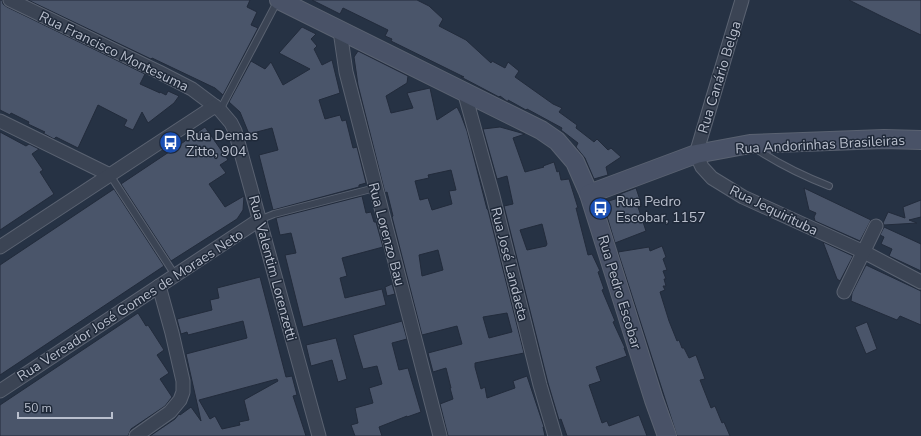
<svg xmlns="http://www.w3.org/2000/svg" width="921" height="436" viewBox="0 0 921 436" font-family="'Nunito Sans',sans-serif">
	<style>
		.building { fill: #4a556a; stroke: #222b3b; fill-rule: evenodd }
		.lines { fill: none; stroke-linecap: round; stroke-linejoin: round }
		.lane-casing { stroke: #5a6271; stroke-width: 8 }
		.street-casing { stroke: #5a6271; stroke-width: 15 }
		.secondary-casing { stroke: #5a6271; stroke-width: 20 }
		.lane { stroke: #3b4454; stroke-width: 6 }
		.street { stroke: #3b4454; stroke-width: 13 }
		.secondary { stroke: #495267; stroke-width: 18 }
		.labels { text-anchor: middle; stroke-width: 3; stroke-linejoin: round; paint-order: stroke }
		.street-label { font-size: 14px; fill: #b9bfcd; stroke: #1f2939 }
		.poi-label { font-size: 14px; fill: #b9bfcd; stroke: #1f2939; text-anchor: start }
	</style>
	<rect width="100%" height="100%" fill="#263244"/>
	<g class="building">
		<polygon points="0,0 2,0 3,4 7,7 145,74 140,84 160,93 160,92 166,95 168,91 179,96 174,103 148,123 142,112 133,130 124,126 127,120 98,105 78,148 56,137 54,139 43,133 45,132 28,124 29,122 11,113 10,115 0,110"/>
		<polygon points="28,0 250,0 247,7 257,12 251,25 258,28 223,95 215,88 152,58 151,59"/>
		<polygon points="312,0 417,0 429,6 443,19 439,26 466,40 491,63 492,61 505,68 508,62 519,71 515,77 553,104 562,108 559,112 577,125 576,128 594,142 597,139 608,150 611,148 621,157 606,167 608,175 594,179 585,158 576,147 578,143 561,130 562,128 527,109 526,110 508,100 508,102 500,96 499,97 461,77 464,77 391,41 392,39 385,36 388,30 343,8 340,14"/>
		<polygon points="849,0 921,0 921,35 883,17"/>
		<polygon points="302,27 316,34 311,39 317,46 314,49 322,65 332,60 340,93 319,100 325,119 340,115 342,121 346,120 353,148 357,147 366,183 359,185 359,187 273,210 259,155 278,150 272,128 249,134 240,112 229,102 251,61 265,69 271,62 283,85 310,69 279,53"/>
		<path d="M358,51l50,25 -1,7 -21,13 5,17 22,-5 -6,-15 23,-5 7,32 20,-13 4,8 6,16 20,78 1,1 36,143 -49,10v4l6,22 4,-2 2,11 28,-10 -2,-7 14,-5 17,51h-1l2,9h-97l-8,-32 13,-5 -3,-11h1l-5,-20 -13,4 -5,-19 34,-9 -5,-18 -35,9 -30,-118 1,-1 -6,-24 -2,1 -27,-108 -4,-28zM451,170l5,20 -7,1 3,13 -20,6 -4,-12 -8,2 -5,-19 14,-3 -1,-3zM438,250l5,20 -21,6 -3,-21zM507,313l5,19 -23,6 -6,-21z"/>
		<polygon points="205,127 228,160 220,165 226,173 209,184 225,207 244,196 243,210 237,219 171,261 121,184 175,148"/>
		<path d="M500,127l25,7 -12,4 12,34 19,-5 -1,-1 11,-4 3,10 2,-1 2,9 8,-1 9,29h-2l12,47 4,-1 8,17 -2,1 6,17 -2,1 13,31 -2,1 12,26h-1l3,8 -31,11 5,14 -12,4 13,38 5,-2 2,5 30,-11 8,21h-80l-6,-17 -2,1 -11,-37 -44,-177 9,-2 -6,-28 -10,3 -14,-50zM542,224l5,20 -1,2 -19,4 -7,-20z"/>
		<polygon points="0,132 26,146 29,144 39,149 32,154 43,170 40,172 54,194 0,230"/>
		<polygon points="636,188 642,206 638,207 646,231 615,243 603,203 618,198 618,197 620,196 620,194"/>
		<polygon points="804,188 871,220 860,241 815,221 814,217 816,213 809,210"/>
		<polygon points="114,189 164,266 0,375 0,265"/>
		<polygon points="362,196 366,213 371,212 374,222 376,222 383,247 342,258 347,276 340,278 345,298 382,289 386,305 303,327 285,255 296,253 291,233 280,235 276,218"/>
		<polygon points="921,200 921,217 909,220 917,223 884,225 883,223 888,212 905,218 903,207"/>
		<polygon points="884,227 921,244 921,271 889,256 892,249 881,244 884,237 880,235"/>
		<polygon points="823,242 853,256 840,281 837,279"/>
		<polygon points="662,246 666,257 663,259 667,270 663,271 666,279 664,279 666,286 663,286 665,290 660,292 669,321 677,341 679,340 682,348 684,348 689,358 696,355 705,379 700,380 711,408 715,406 722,423 724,422 730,436 677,436 618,252 649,247 650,251"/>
		<polygon points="866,265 921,291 921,325 900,316 897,320 851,301 852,293"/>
		<path d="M260,277l26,100 6,-1 5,19 -4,1 13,40h-156l25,-17 4,-5 1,1 11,-8 10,14 -15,-67 61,-16 -4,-17 -55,14 -1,-3 -6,2 -4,-15 35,-9 -2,-10 9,-2 -2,-10zM277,379l1,2 -34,19 5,20 -10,2 1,3 -18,4 -7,-13 -5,3 -11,-19z"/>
		<polygon points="392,284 395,294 387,296 385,287"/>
		<polygon points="138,313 146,326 148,325 164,350 157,355 169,373 160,379 172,397 165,406 131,429 128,436 0,436 0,405"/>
		<polygon points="402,321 407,339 392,343 399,370 408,368 421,412 407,417 407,416 379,427 382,436 355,436 351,425 358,423 355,408 373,403 369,388 382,384 377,366 363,369 353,335"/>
		<polygon points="867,322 877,349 866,354 855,327"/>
		<polygon points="336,338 347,379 338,382 332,360 311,366 306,345"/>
	</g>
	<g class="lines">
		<defs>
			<g id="lane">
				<polyline points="220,110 277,2"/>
				<path d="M756,149c23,15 47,27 73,37"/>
				<polyline points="110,175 175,275"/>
				<polyline points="259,220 274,214 375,188"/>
			</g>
			<g id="street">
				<polyline points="10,0 159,72 192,89 220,110 231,123 235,131 319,436"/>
				<polyline points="742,0 696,154 702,167 712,178 743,197 864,252 921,282"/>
				<polyline points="340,31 346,72 440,436"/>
				<polyline points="464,91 493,196 540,385 555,436"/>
				<polyline points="0,121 110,175"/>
				<polyline points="0,247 215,106"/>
				<polyline points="844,292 876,226"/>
				<polyline points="0,391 259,220"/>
				<polyline points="136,436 170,412 180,400 183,392 183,381 172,333 159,286"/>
			</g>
			<g id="secondary">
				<polyline points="279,0 541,130 557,141 575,162 589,194 654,400 667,436"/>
				<polyline points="589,194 696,154 750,144 884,139 921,140"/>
			</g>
		</defs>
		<use href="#lane" class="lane-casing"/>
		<use href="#street" class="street-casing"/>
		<use href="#secondary" class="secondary-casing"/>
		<use href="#lane" class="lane"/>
		<use href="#street" class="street"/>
		<use href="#secondary" class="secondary"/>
	</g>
	<defs>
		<symbol id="bus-disc" viewBox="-11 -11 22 22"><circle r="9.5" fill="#1a4fb4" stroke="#1f2939"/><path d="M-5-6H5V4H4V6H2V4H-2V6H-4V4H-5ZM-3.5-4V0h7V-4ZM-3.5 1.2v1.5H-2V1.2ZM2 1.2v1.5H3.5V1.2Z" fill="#fff"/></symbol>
	</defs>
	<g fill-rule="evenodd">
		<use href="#bus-disc" x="158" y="130" width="25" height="25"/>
		<use href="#bus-disc" x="588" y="196" width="25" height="25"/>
	</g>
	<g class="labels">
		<g class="street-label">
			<text transform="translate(114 51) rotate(26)" y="5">Rua Francisco Montesuma</text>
			<text transform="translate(719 77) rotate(-73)" y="5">Rua Canário Belga</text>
			<text transform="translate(820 144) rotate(-3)" y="5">Rua Andorinhas Brasileiras</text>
			<text transform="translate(774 210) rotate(26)" y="5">Rua Jequirituba</text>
			<text transform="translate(387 234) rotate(75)" y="5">Rua Lorenzo Bau</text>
			<text transform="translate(510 264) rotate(76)" y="5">Rua José Landaeta</text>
			<text transform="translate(273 268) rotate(75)" y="5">Rua Valentim Lorenzetti</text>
			<text transform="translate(620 292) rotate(73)" y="5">Rua Pedro Escobar</text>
			<text transform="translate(130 305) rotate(-33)" y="5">Rua Vereador José Gomes de Moraes Neto</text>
		</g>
		<g class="poi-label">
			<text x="186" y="140">Rua Demas<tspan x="186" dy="16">Zitto, 904</tspan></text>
			<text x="616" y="206">Rua Pedro<tspan x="616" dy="16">Escobar, 1157</tspan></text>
		</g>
	</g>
	<path d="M18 412v6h94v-6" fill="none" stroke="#b9bfcd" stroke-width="2"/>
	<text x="24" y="412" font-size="12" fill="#b9bfcd" stroke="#1f2939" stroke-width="3" paint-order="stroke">50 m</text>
</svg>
